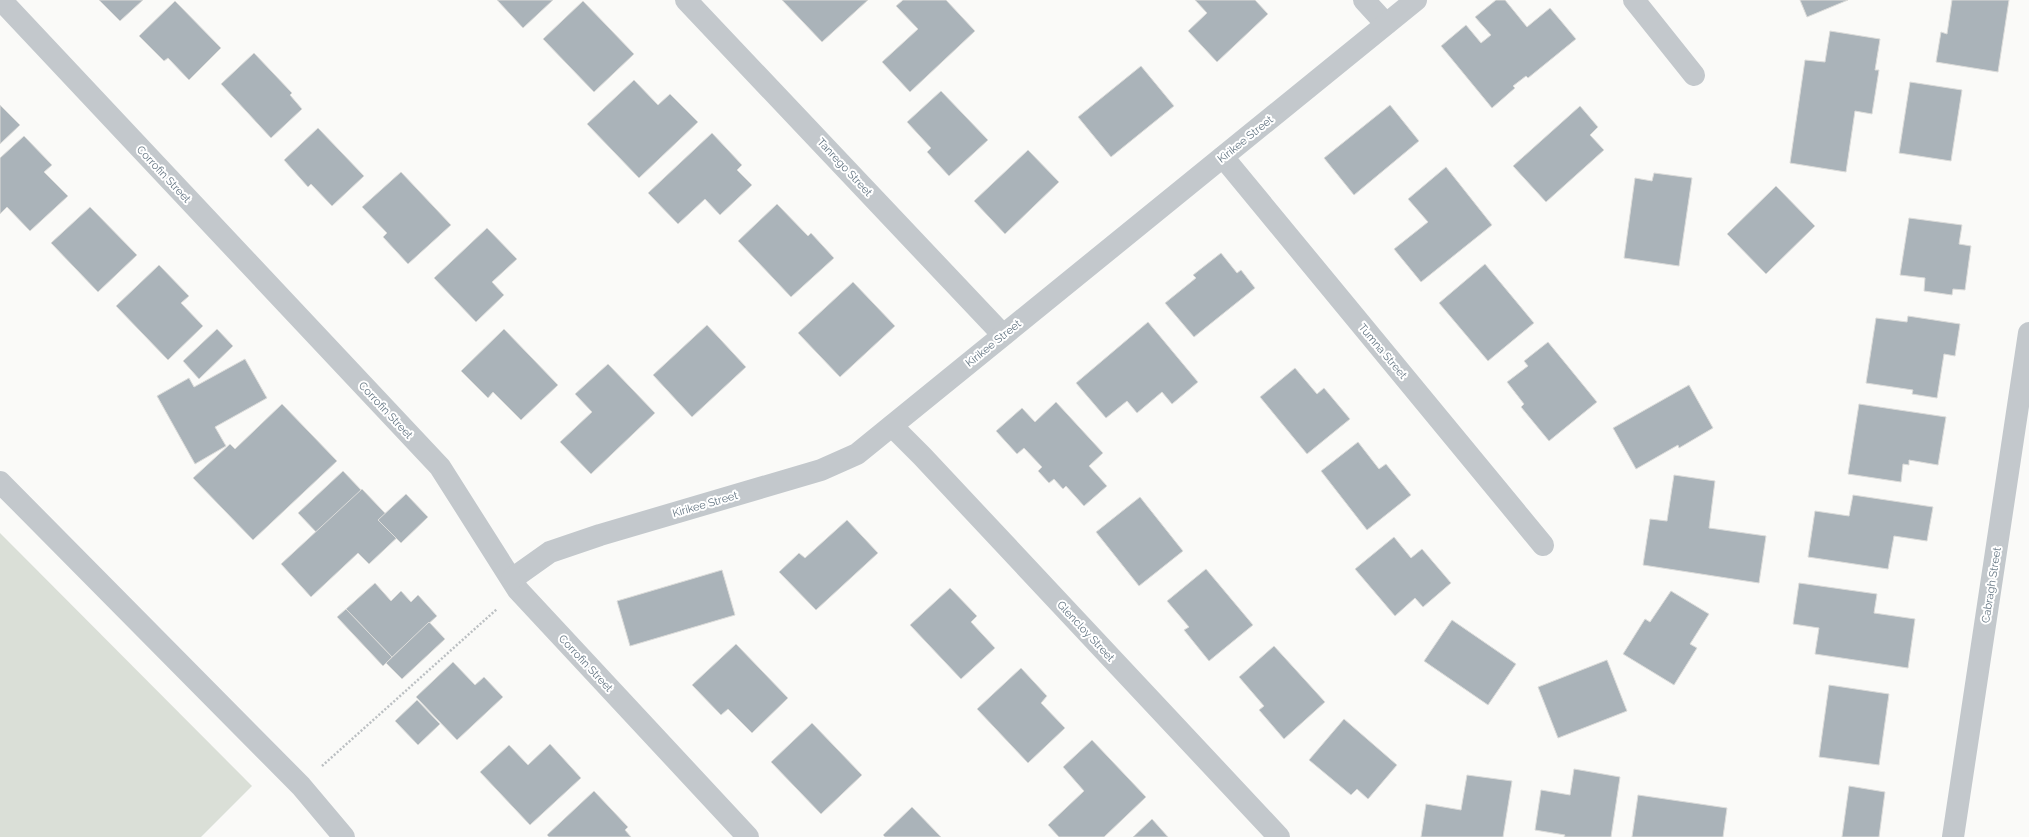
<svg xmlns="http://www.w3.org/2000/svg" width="2029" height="837" viewBox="0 0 2029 837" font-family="Raleway,sans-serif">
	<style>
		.green { fill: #dadfd7 }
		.building { fill: #aab3b9; stroke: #dcdcda }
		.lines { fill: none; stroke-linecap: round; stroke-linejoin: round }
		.path { stroke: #bbbfc2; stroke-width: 2.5; stroke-dasharray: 2 2; stroke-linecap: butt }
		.street { stroke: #c3c8cc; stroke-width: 22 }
		.labels { text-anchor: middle; stroke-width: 4; stroke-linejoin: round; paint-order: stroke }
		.street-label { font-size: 11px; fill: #657683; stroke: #fff }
	</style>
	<rect width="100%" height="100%" fill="#fafaf8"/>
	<polygon class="green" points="0,533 252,786 201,837 0,837"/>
	<g class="building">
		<polygon points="99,0 143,0 120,21"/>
		<polygon points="497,0 553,0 523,28"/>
		<polygon points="782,0 868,0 822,42"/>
		<polygon points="903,0 946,0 975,31 910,92 882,62 918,29 896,6"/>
		<polygon points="1195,0 1255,0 1268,14 1217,62 1188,31 1207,13"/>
		<polygon points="1496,0 1505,0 1527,27 1550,8 1576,39 1528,78 1526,76 1513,86 1515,88 1492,108 1441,46 1466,25 1481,43 1491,35 1475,17"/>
		<polygon points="1800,0 1848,0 1807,17"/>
		<polygon points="1952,0 2009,0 1998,72 1936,62 1941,32 1947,34"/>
		<polygon points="175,1 221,48 189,80 168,58 164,61 139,36"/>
		<polygon points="583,1 634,54 594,92 543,39"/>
		<polygon points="1830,31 1880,39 1875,70 1879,70 1872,114 1855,111 1846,172 1790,163 1805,60 1825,62"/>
		<polygon points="254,53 292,93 290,95 302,109 271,138 221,84"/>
		<polygon points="1141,66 1174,106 1111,157 1078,117"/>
		<polygon points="634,80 658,105 670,94 698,122 639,178 587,124"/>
		<polygon points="1910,82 1962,90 1951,161 1899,153"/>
		<polygon points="941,91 988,140 949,176 927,152 931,148 907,122"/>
		<polygon points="0,105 20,125 0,144"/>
		<polygon points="1390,105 1419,141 1354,195 1324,158"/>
		<polygon points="1580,106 1598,127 1590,135 1604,150 1546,202 1513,166"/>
		<polygon points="318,128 364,176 332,206 311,184 308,187 284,160"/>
		<polygon points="712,133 742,165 737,170 752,185 720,215 705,199 678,224 648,193"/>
		<polygon points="24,136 52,165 44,172 68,196 30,231 7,207 0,214 0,158"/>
		<polygon points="1028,150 1059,182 1005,234 974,201"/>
		<polygon points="1446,167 1492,225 1421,282 1394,249 1428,222 1408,199"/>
		<polygon points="401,172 451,225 408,264 383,237 387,233 362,207"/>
		<polygon points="1654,173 1692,178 1679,266 1624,258 1635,178 1652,181"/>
		<polygon points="1776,186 1815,226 1766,274 1727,234"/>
		<polygon points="777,204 808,236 811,233 834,258 791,297 738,241"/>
		<polygon points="90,207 137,255 98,292 51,243"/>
		<polygon points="1909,218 1962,225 1959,244 1971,246 1965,290 1953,289 1952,295 1924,291 1925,278 1900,275"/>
		<polygon points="487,228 517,259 492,282 504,295 476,322 434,278"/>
		<polygon points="1221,253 1237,273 1241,270 1255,288 1194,337 1165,303 1196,278 1193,275"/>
		<polygon points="1485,264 1534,323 1488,361 1439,303"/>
		<polygon points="159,265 189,296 181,303 203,326 168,360 116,306"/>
		<polygon points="853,282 895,326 840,377 798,333"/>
		<polygon points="1908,316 1960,324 1955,356 1944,354 1937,398 1912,394 1913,390 1866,383 1876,318 1907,322"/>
		<polygon points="1148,322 1198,382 1172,404 1162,392 1137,413 1127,401 1106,418 1076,383"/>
		<polygon points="707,325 746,367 692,417 653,375"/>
		<polygon points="217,329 233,346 199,379 183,361"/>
		<polygon points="504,329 558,385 521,420 493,392 488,398 461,371"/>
		<polygon points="1548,342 1597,402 1549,441 1521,407 1524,404 1507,382 1528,366 1524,361"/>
		<polygon points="245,359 267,398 215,427 226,446 195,464 157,396 189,378 194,387"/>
		<polygon points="608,364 655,413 591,474 560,442 592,412 575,394"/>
		<polygon points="1295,368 1317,394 1324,388 1350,419 1307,454 1260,397"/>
		<polygon points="1689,385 1713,428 1679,448 1678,445 1636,469 1613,428"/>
		<polygon points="1056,402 1103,453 1089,466 1107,486 1084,506 1066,486 1063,489 1054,479 1049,483 1038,471 1042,467 1024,448 1017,454 996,431 1022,408 1035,422"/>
		<polygon points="282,404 337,461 253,540 193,478 230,444 235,449"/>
		<polygon points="1859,404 1946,417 1938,465 1909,460 1909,465 1903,464 1901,482 1848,474"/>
		<polygon points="1358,442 1379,469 1386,464 1411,495 1367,530 1321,471"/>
		<polygon points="343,471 363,492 318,534 298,513"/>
		<polygon points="1674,475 1715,481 1709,528 1766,536 1759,583 1643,565 1650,519 1667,521"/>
		<polygon points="362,489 403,532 369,564 358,553 311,597 281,564"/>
		<polygon points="406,494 428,517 401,543 378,520"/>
		<polygon points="1853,495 1933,507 1927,541 1894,536 1888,569 1808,557 1815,511 1849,516"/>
		<polygon points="1140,497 1183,551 1139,586 1096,532"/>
		<polygon points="847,520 878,553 816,610 779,572 799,553 805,558"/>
		<polygon points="1394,537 1411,558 1422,549 1451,583 1423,607 1415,598 1395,616 1355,569"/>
		<polygon points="1206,569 1253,625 1209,661 1184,630 1189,627 1167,601"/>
		<polygon points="722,570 735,615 630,646 617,601"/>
		<polygon points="375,583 391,601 401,591 411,602 418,595 437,616 392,657 346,609"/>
		<polygon points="1799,583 1877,594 1874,613 1915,619 1908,668 1815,654 1819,628 1793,624"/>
		<polygon points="950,588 977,616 971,622 995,648 961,679 910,625"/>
		<polygon points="1671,591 1709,614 1690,644 1697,648 1674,685 1623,654 1645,619 1650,622"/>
		<polygon points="346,609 392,657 383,666 337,617"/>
		<polygon points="1452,620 1516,664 1488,705 1424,661"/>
		<polygon points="429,622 445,639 402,679 386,663"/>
		<polygon points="736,644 788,698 752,733 728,709 721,715 692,685"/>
		<polygon points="1274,646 1325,702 1284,739 1259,710 1264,706 1239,677"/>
		<polygon points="1607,660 1627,711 1558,738 1538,687"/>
		<polygon points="453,662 475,685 484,677 503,697 457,740 416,697"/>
		<polygon points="1021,668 1047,696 1041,703 1065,728 1028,763 977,709"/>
		<polygon points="1829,685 1889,694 1879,765 1819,757"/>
		<polygon points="417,700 440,724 418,745 395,721"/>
		<polygon points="1344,719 1397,765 1368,799 1357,789 1351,795 1309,760"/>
		<polygon points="812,723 862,775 821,814 771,762"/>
		<polygon points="1092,740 1146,797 1104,837 1059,837 1048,825 1084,791 1063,767"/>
		<polygon points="550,744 581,778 530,825 480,772 509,745 528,765"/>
		<polygon points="1574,769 1620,777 1611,837 1564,837 1565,835 1535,830 1541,790 1570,795"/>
		<polygon points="1467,775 1512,781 1503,837 1421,837 1426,804 1461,810"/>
		<polygon points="1849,786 1885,792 1879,837 1842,837"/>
		<polygon points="594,791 628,827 625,830 631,837 549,837 547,835"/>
		<polygon points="1638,795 1727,808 1723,837 1632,837"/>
		<polygon points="912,807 941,837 885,837 883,835"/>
		<polygon points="1152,819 1168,837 1133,837"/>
	</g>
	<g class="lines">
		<polyline class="path" points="322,766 497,609"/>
		<g class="street">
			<polyline points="1,0 440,467 518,590 748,837"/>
			<polyline points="686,0 1003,335"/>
			<polyline points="1364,0 1386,24"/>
			<polyline points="1634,0 1694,75"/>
			<polyline points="1223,157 1543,545"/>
			<polyline points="892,426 922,456 1279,837"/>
			<polyline points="0,482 301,786 344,837"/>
			<polyline points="512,579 550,552 600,535 821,470 857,454 1416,0"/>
			<polyline points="1953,837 2029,333"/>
		</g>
	</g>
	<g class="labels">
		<g class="street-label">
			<text transform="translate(1245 139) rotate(-39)" y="4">Kirikee Street</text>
			<text transform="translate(845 167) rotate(47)" y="4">Tanrego Street</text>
			<text transform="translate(164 174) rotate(47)" y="4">Corrofin Street</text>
			<text transform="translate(993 343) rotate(-39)" y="4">Kirikee Street</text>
			<text transform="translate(1383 351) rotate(50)" y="4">Tumna Street</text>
			<text transform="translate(386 410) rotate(47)" y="4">Corrofin Street</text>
			<text transform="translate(705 504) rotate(-16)" y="4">Kirikee Street</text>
			<text transform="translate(1991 585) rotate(-81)" y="4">Cabragh Street</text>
			<text transform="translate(1086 631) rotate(47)" y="4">Glencloy Street</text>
			<text transform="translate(586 663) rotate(47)" y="4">Corrofin Street</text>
		</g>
	</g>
</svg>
